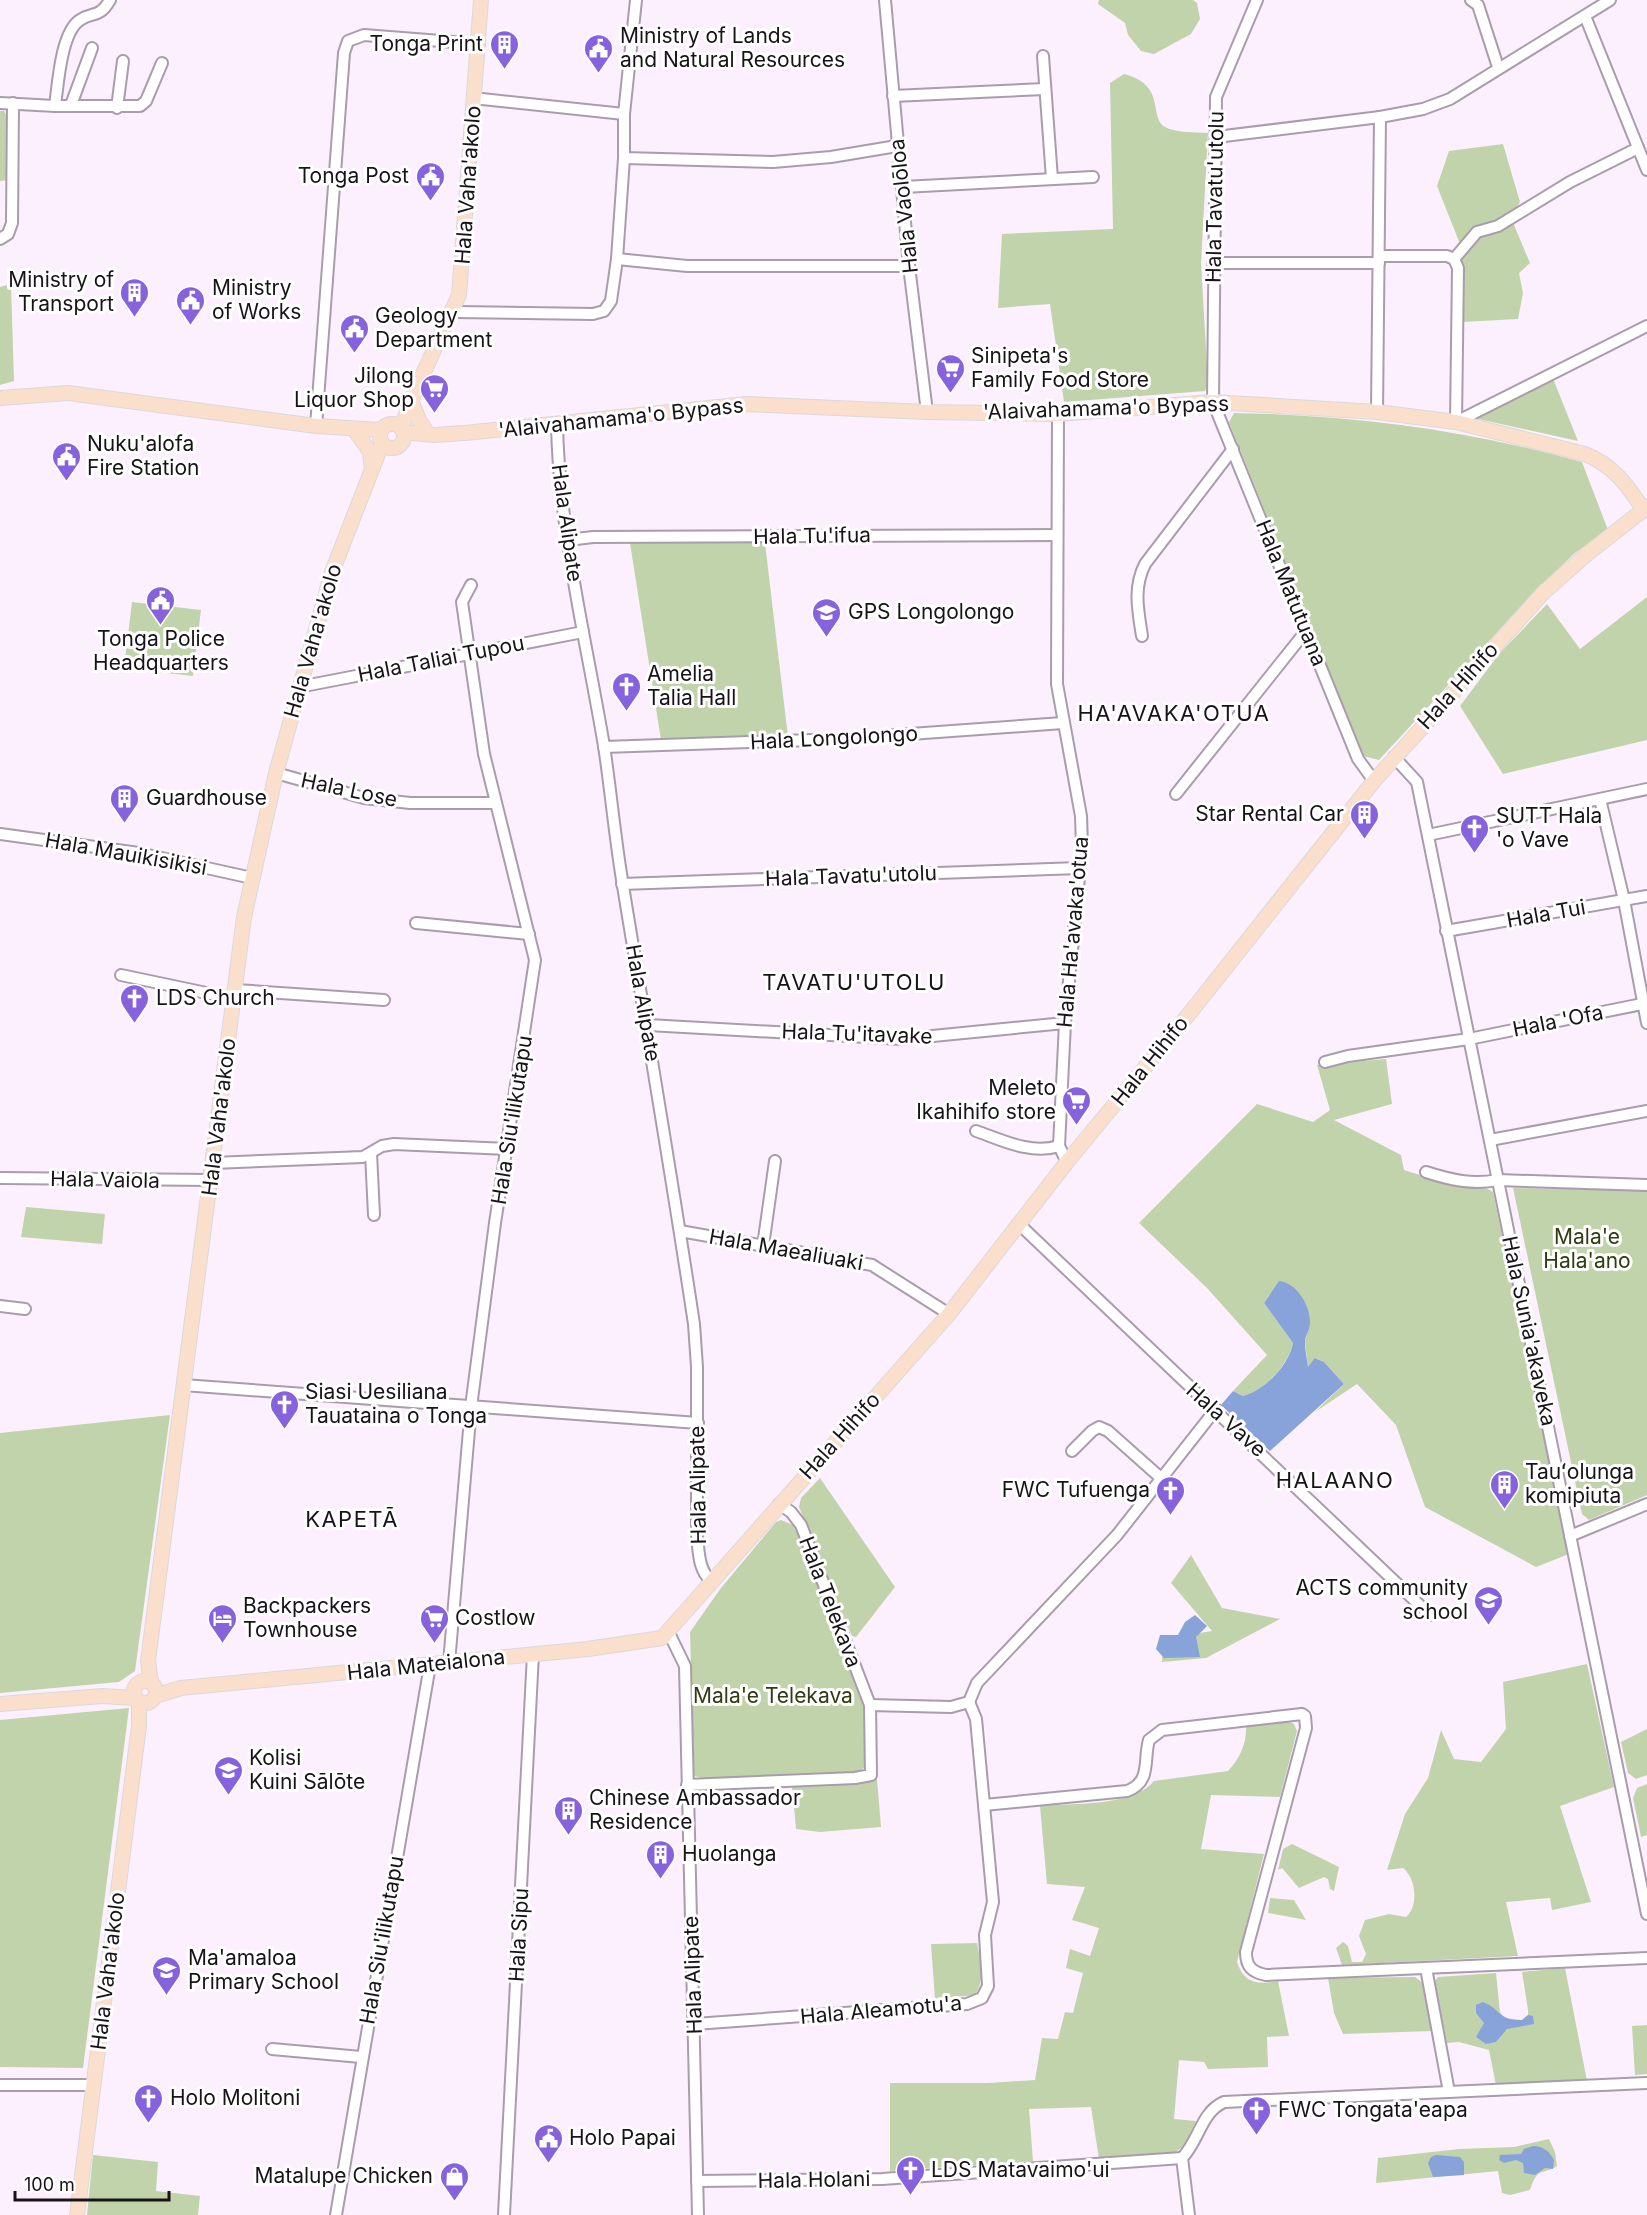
<svg xmlns="http://www.w3.org/2000/svg" width="1647" height="2215" viewBox="0 0 1647 2215" font-family="Inter,sans-serif">
	<style>
		.green { fill: #c1d3ab }
		.water { fill: #88a3d9 }
		.lines { fill: none; stroke-linecap: round; stroke-linejoin: round }
		.minor-casing { stroke: #a99cac; stroke-width: 14 }
		.major-casing { stroke: #dad9da; stroke-width: 16 }
		.minor { stroke: #fff; stroke-width: 10 }
		.major { stroke: #fbdfcd; stroke-width: 14 }
		.labels { text-anchor: middle; stroke-width: 6; stroke-linejoin: round; paint-order: stroke }
		.poi-label { font-size: 21px; fill: #181319; stroke: #fff; text-anchor: start }
		.street-label { font-size: 21px; fill: #181319; stroke: #fff }
		.park-label { font-size: 21px; fill: #2d3e12; stroke: #fff }
		.neighbourhood-label { font-size: 22px; letter-spacing: 1.5px; fill: #181319; stroke: #fff }
	</style>
	<rect width="100%" height="100%" fill="#fcf0fe"/>
	<g class="green">
		<polygon points="1099,0 1193,0 1197,3 1200,19 1191,34 1154,54 1141,51 1128,35 1125,23 1098,4"/>
		<path d="M1124,74c43,11 24,42 41,53 10,6 31,5 43,6l-7,130 7,121 -3,7 -141,11 -14,-98 -52,4 4,-74 111,-5 -3,-146z"/>
		<polygon points="0,111 4,111 8,119 8,180 0,181"/>
		<polygon points="1503,144 1520,202 1511,218 1530,263 1519,273 1523,293 1518,319 1463,322 1459,288 1462,249 1437,186 1449,151"/>
		<polygon points="11,284 14,381 0,385 0,287"/>
		<polygon points="1552,376 1578,441 1478,419 1478,413"/>
		<path d="M1234,413c118,2 234,17 348,49l26,68 -33,23 -37,35 -159,172 -16,-4 -134,-334z"/>
		<polygon points="630,543 765,543 788,737 661,740"/>
		<polygon points="1647,597 1647,740 1503,774 1460,706 1499,654 1547,604 1580,649"/>
		<polygon points="132,602 201,610 193,676 124,668"/>
		<path d="M1386,1059l6,45 -58,16 67,35 3,15 41,13 41,5 7,4 76,362 -33,13 -111,-60 -29,-82 -39,-41 -42,28 29,-28 -20,-22 -8,-4 -8,10 -3,-27 5,-16 -41,-30 -5,8 29,40c-5,22 -28,47 -50,53l-10,-5 34,-36 -60,-67 -68,-65 118,-119 56,18 17,-12 -13,-45z"/>
		<polygon points="1513,1188 1647,1190 1647,1495 1589,1520 1582,1514"/>
		<polygon points="26,1207 105,1214 102,1244 21,1237"/>
		<polygon points="170,1415 135,1671 119,1682 0,1693 0,1433"/>
		<polygon points="820,1478 895,1587 856,1637 852,1636 799,1507 801,1498"/>
		<polygon points="781,1520 793,1525 806,1551 846,1656 865,1711 866,1766 857,1773 706,1779 694,1776 690,1632 721,1588 776,1522"/>
		<polygon points="1191,1555 1222,1608 1280,1619 1206,1658 1162,1662 1163,1639 1212,1631 1171,1583"/>
		<path d="M1587,1664l27,123 -54,19 31,96 -39,8 -2,-12 -44,4 12,54 -176,9 -6,-17 7,-6 5,4 4,16h10l4,-8 -7,-18 6,-16 24,-6 17,3c13,-11 10,-39 -3,-49l-16,2 18,-56 23,-36 13,-48 13,29 27,3 25,-33 -3,-47z"/>
		<polygon points="129,1708 83,2068 0,2067 0,1720"/>
		<path d="M1288,1721l6,3 3,7 -17,66 -69,-2 -10,54 63,5 -27,108c7,21 20,23 41,19l11,55 -22,1 1,30 -60,2 -4,-7 -25,-2 -5,59 22,2 -12,25 -14,10 -71,3 -8,-52 -62,2 4,52 -143,10v-88h98l47,-3 7,-42 16,1 7,-27 8,1 10,-40 -17,-5 4,-19 20,7 9,-28 -27,-8 13,-33 -38,-3 -7,-78c32,-3 93,1 114,-25l74,-10c12,-13 19,-28 18,-46z"/>
		<polygon points="1647,1729 1647,1775 1636,1779 1628,1773 1621,1742"/>
		<polygon points="877,1779 881,1827 820,1832 796,1829 792,1786"/>
		<polygon points="1647,1784 1647,1835 1641,1837 1633,1798 1637,1788"/>
		<polygon points="1292,1844 1339,1867 1334,1891 1330,1889 1328,1879 1324,1877 1299,1888 1282,1868 1278,1870 1283,1849"/>
		<polygon points="1270,1898 1294,1900 1306,1920 1268,1913"/>
		<path d="M977,1943c3,18 9,36 -2,52l-40,4 -4,-55z"/>
		<polygon points="1565,1968 1587,2081 1496,2085 1489,2050 1459,2042 1447,2043 1435,1981 1438,1977 1496,1973 1500,2012 1504,2018 1522,2020 1528,2015 1528,2010 1522,1972"/>
		<polygon points="1415,1977 1423,1983 1433,2031 1343,2034 1334,2013 1328,1978"/>
		<polygon points="1647,2025 1647,2074 1635,2075 1632,2026"/>
		<path d="M1549,2139l6,13 2,14c-16,10 -19,0 -27,24l-20,5 -8,-2 -4,-22 -122,12 2,-25 81,-9 55,-2z"/>
		<polygon points="93,2155 158,2162 156,2191 200,2196 198,2215 87,2215"/>
	</g>
	<g class="water">
		<path d="M1279,1281c18,2 32,25 31,43 0,6 -5,12 -5,18 0,8 2,17 3,25l7,-9 9,4 20,22 -74,67 -49,-46 12,-14 10,5c22,-6 46,-31 50,-53l-29,-40z"/>
		<polygon points="1195,1615 1207,1626 1196,1637 1200,1657 1164,1658 1156,1649 1160,1635 1178,1635 1185,1622"/>
		<path d="M1483,2002c17,6 15,19 39,18l6,-5 5,1 1,8 -27,5 -11,13 -10,2 -10,-7 8,-14 -8,-10v-8z"/>
		<path d="M1533,2146c10,0 16,5 21,14l-1,9 -8,-1 -10,7 -11,-2 -1,-10 -7,-3 -12,3 -5,-3 1,-5 21,-1 3,-5z"/>
		<polygon points="1436,2155 1460,2157 1464,2162 1464,2175 1433,2177 1428,2163 1431,2157"/>
	</g>
	<g class="lines">
		<defs>
			<g id="minor">
				<polyline points="636,0 624,114 624,158 773,162 831,157 897,146"/>
				<polyline points="885,0 909,266 927,412"/>
				<polyline points="1257,0 1216,97 1213,402 1358,759 1374,781"/>
				<polyline points="1471,0 1478,5 1498,67"/>
				<polyline points="1585,16 1647,170"/>
				<polyline points="1043,56 1052,179"/>
				<polyline points="893,96 1045,89"/>
				<polyline points="473,98 624,114"/>
				<path d="M0,103l55,3c3,-22 6,-74 25,-86 13,-9 19,-1 30,-20"/>
				<polyline points="71,105 92,48"/>
				<polyline points="55,106 140,106 146,101 162,63"/>
				<polyline points="117,108 123,61"/>
				<polyline points="1216,137 1380,117"/>
				<polyline points="624,158 617,259 687,266 909,266"/>
				<polyline points="903,187 1093,177"/>
				<polyline points="0,239 8,234 12,223 13,103"/>
				<polyline points="1379,256 1447,256 1454,259 1458,268 1456,422 1647,326"/>
				<polyline points="1454,259 1477,232 1498,226 1570,182 1638,148"/>
				<polyline points="1213,263 1379,263"/>
				<polyline points="454,312 593,314 604,311 611,301 617,259"/>
				<polyline points="1377,412 1380,117 1423,109 1450,99 1610,0"/>
				<polyline points="1058,414 1057,684 1081,816 1082,846 1065,1023 1059,1146 1067,1162"/>
				<path d="M557,424c2,108 29,215 47,322 7,46 11,93 19,140 24,146 49,292 71,438l3,43v169c2,16 1,33 14,45"/>
				<polyline points="316,426 344,53 348,41 364,35 479,44"/>
				<polyline points="568,540 593,537 1057,535"/>
				<path d="M1142,636c-4,-26 -9,-48 3,-72l88,-115"/>
				<polyline points="299,687 583,632"/>
				<polyline points="604,747 841,739 1063,723"/>
				<polyline points="1394,757 1417,782 1647,1914"/>
				<polyline points="276,773 364,798 410,803 495,803"/>
				<polyline points="1176,794 1306,631"/>
				<polyline points="1600,799 1624,900 1647,1023"/>
				<polyline points="0,834 139,853 252,878"/>
				<polyline points="1428,835 1647,789"/>
				<polyline points="622,884 1079,868"/>
				<polyline points="416,923 529,934"/>
				<polyline points="1446,931 1647,896"/>
				<polyline points="121,975 235,999"/>
				<polyline points="236,990 384,1000"/>
				<polyline points="648,1025 902,1039 1065,1023"/>
				<polyline points="1325,1062 1348,1056 1469,1039 1647,1003"/>
				<path d="M976,1131c26,9 55,24 83,15"/>
				<polyline points="1490,1140 1647,1111"/>
				<polyline points="371,1153 374,1215"/>
				<polyline points="213,1163 363,1157 382,1146 394,1144 508,1149"/>
				<path d="M1426,1172c25,8 46,13 72,8l149,5"/>
				<polyline points="0,1178 211,1180"/>
				<path d="M1020,1225c136,131 274,259 410,390"/>
				<polyline points="680,1231 872,1265 949,1314"/>
				<polyline points="763,1246 775,1161"/>
				<polyline points="0,1306 25,1309"/>
				<polyline points="183,1385 698,1423"/>
				<polyline points="1072,1451 1092,1431 1099,1427 1108,1431 1162,1479"/>
				<polyline points="1570,1536 1647,1504"/>
				<polyline points="668,1631 685,1666 698,2215"/>
				<polyline points="449,1663 471,1407 495,1223 535,960 484,754 462,602 471,585"/>
				<polyline points="870,1705 951,1707 969,1702 977,1683 1117,1535 1216,1409"/>
				<polyline points="687,1785 855,1778 871,1775 870,1705 801,1525 791,1512 779,1504"/>
				<path d="M984,1805l143,-14c25,-9 16,-31 22,-51l13,-10 140,-16 3,2 1,12 -60,224c0,15 6,20 20,23l381,-17"/>
				<polyline points="1426,1968 1449,2092"/>
				<polyline points="695,2024 967,2004 982,1998 988,1986 985,1935 993,1902 976,1719 969,1702"/>
				<polyline points="272,2049 361,2057"/>
				<polyline points="0,2085 94,2085"/>
				<path d="M1182,2158c17,-17 19,-46 42,-56l423,-19"/>
				<polyline points="1182,2158 1189,2215"/>
				<polyline points="697,2181 882,2179 1182,2158"/>
				<polyline points="336,2215 430,1665"/>
				<polyline points="504,2215 533,1654"/>
			</g>
			<g id="major">
				<polyline points="0,398 68,393 316,426 381,430"/>
				<polyline points="411,400 419,420 428,434"/>
				<circle cx="392" cy="436" r="12"/>
				<polyline points="401,428 413,396 459,295 481,0"/>
				<polyline points="356,432 370,452 372,469"/>
				<path d="M403,432l30,3 32,-2 282,-29 180,8 131,2 155,-12 164,10 79,10 129,32c28,11 42,31 59,56"/>
				<circle cx="145" cy="1692" r="11"/>
				<polyline points="151,1682 148,1661 244,917 276,773 332,572 382,444"/>
				<polyline points="155,1696 181,1688 588,1649 662,1638 949,1314 1067,1162 1189,1014 1374,781 1544,592 1587,554 1647,507"/>
				<polyline points="0,1704 102,1696 135,1698"/>
				<polyline points="77,2215 139,1726 139,1702"/>
			</g>
		</defs>
		<use href="#minor" class="minor-casing"/>
		<use href="#major" class="major-casing"/>
		<use href="#minor" class="minor"/>
		<use href="#major" class="major"/>
	</g>
	<defs>
		<symbol id="building-pin" viewBox="-11 -11 22 30"><path d="M0 17L-7.5 6A9.5 9.5 0 1 1 7.5 6Z" fill="#8662dd" stroke="#fff"/><path d="M-4-6H4V6H1V3H-1V6H-4ZM-2.5-4.3h1.7v1.8h-1.7ZM.8-4.3h1.7v1.8H.8ZM-2.5-1h1.7V.8h-1.7ZM.8-1h1.7V.8H.8Z" fill="#fff"/></symbol>
		<symbol id="civic-pin" viewBox="-11 -11 22 30"><path d="M0 17L-7.5 6A9.5 9.5 0 1 1 7.5 6Z" fill="#8662dd" stroke="#fff"/><path d="M-.6-6.5H3V-4.5H.6V-3L4-1V1h2V6H-6V1h2V-1L-.6-3ZM-1.2 2.5V6h2.4V2.5Z" fill="#fff"/></symbol>
		<symbol id="supermarket-pin" viewBox="-11 -11 22 30"><path d="M0 17L-7.5 6A9.5 9.5 0 1 1 7.5 6Z" fill="#8662dd" stroke="#fff"/><path d="M-6-5.5h2.5l.6 2H6L4.5 2H-2.5L-4.4-4H-6ZM-1.5 3.2a1.3 1.3 0 1 0 .1 0ZM3 3.2a1.3 1.3 0 1 0 .1 0Z" fill="#fff"/></symbol>
		<symbol id="school-pin" viewBox="-11 -11 22 30"><path d="M0 17L-7.5 6A9.5 9.5 0 1 1 7.5 6Z" fill="#8662dd" stroke="#fff"/><path d="M0-5L7-2L0 1L-7-2ZM-4 1L0 2.5L4 1V4Q0 6-4 4Z" fill="#fff"/></symbol>
		<symbol id="church-pin" viewBox="-11 -11 22 30"><path d="M0 17L-7.5 6A9.5 9.5 0 1 1 7.5 6Z" fill="#8662dd" stroke="#fff"/><path d="M-1.2-6h2.4v3.5h3.3v2.4h-3.3V6h-2.4V-.1h-3.3v-2.4h3.3Z" fill="#fff"/></symbol>
		<symbol id="hotel-pin" viewBox="-11 -11 22 30"><path d="M0 17L-7.5 6A9.5 9.5 0 1 1 7.5 6Z" fill="#8662dd" stroke="#fff"/><path d="M-6-4.5h1.5V1H6V5H4.5V3h-9V5H-6ZM-4 0a1.8 1.8 0 1 1 3.6 0ZM.5 0V-2.5h3Q6-2.5 6 0Z" fill="#fff"/></symbol>
		<symbol id="shop-pin" viewBox="-11 -11 22 30"><path d="M0 17L-7.5 6A9.5 9.5 0 1 1 7.5 6Z" fill="#8662dd" stroke="#fff"/><path d="M-5-2.5h2.3a2.7 3.5 0 0 1 5.4 0H5L5.5 6h-11ZM-1.5-2.5h3a1.5 2.3 0 0 0-3 0Z" fill="#fff"/></symbol>
	</defs>
	<g fill-rule="evenodd">
		<use href="#building-pin" x="488" y="28" width="33" height="45"/>
		<use href="#civic-pin" x="582" y="32" width="33" height="45"/>
		<use href="#civic-pin" x="414" y="160" width="33" height="45"/>
		<use href="#building-pin" x="118" y="276" width="33" height="45"/>
		<use href="#civic-pin" x="174" y="284" width="33" height="45"/>
		<use href="#civic-pin" x="338" y="312" width="33" height="45"/>
		<use href="#supermarket-pin" x="934" y="352" width="33" height="45"/>
		<use href="#supermarket-pin" x="418" y="372" width="33" height="45"/>
		<use href="#civic-pin" x="50" y="440" width="33" height="45"/>
		<use href="#civic-pin" x="144" y="584" width="33" height="45"/>
		<use href="#school-pin" x="810" y="596" width="33" height="45"/>
		<use href="#church-pin" x="610" y="670" width="33" height="45"/>
		<use href="#building-pin" x="108" y="782" width="33" height="45"/>
		<use href="#building-pin" x="1348" y="798" width="33" height="45"/>
		<use href="#church-pin" x="1458" y="812" width="33" height="45"/>
		<use href="#church-pin" x="118" y="982" width="33" height="45"/>
		<use href="#supermarket-pin" x="1060" y="1084" width="33" height="45"/>
		<use href="#church-pin" x="268" y="1388" width="33" height="45"/>
		<use href="#building-pin" x="1488" y="1468" width="33" height="45"/>
		<use href="#church-pin" x="1154" y="1474" width="33" height="45"/>
		<use href="#school-pin" x="1472" y="1584" width="33" height="45"/>
		<use href="#hotel-pin" x="206" y="1602" width="33" height="45"/>
		<use href="#supermarket-pin" x="418" y="1602" width="33" height="45"/>
		<use href="#school-pin" x="212" y="1754" width="33" height="45"/>
		<use href="#building-pin" x="552" y="1794" width="33" height="45"/>
		<use href="#building-pin" x="644" y="1838" width="33" height="45"/>
		<use href="#school-pin" x="150" y="1954" width="33" height="45"/>
		<use href="#church-pin" x="132" y="2082" width="33" height="45"/>
		<use href="#church-pin" x="1240" y="2094" width="33" height="45"/>
		<use href="#civic-pin" x="532" y="2122" width="33" height="45"/>
		<use href="#church-pin" x="894" y="2154" width="33" height="45"/>
		<use href="#shop-pin" x="438" y="2160" width="33" height="45"/>
	</g>
	<g class="labels">
		<g class="poi-label">
			<text x="620" y="43">Ministry of Lands<tspan x="620" dy="24">and Natural Resources</tspan></text>
			<text x="483" y="51" text-anchor="end">Tonga Print</text>
			<text x="409" y="183" text-anchor="end">Tonga Post</text>
			<text x="114" y="287" text-anchor="end">Ministry of<tspan x="114" dy="24">Transport</tspan></text>
			<text x="212" y="295">Ministry<tspan x="212" dy="24">of Works</tspan></text>
			<text x="375" y="323">Geology<tspan x="375" dy="24">Department</tspan></text>
			<text x="971" y="363">Sinipeta's<tspan x="971" dy="24">Family Food Store</tspan></text>
			<text x="414" y="383" text-anchor="end">Jilong<tspan x="414" dy="24">Liquor Shop</tspan></text>
			<text x="87" y="451">Nuku'alofa<tspan x="87" dy="24">Fire Station</tspan></text>
			<text x="848" y="619">GPS Longolongo</text>
			<text x="161" y="646" text-anchor="middle">Tonga Police<tspan x="161" dy="24">Headquarters</tspan></text>
			<text x="647" y="681">Amelia<tspan x="647" dy="24">Talia Hall</tspan></text>
			<text x="146" y="805">Guardhouse</text>
			<text x="1344" y="821" text-anchor="end">Star Rental Car</text>
			<text x="1496" y="823">SUTT Hala<tspan x="1496" dy="24">'o Vave</tspan></text>
			<text x="156" y="1005">LDS Church</text>
			<text x="1056" y="1095" text-anchor="end">Meleto<tspan x="1056" dy="24">Ikahihifo store</tspan></text>
			<text x="305" y="1399">Siasi Uesiliana<tspan x="305" dy="24">Tauataina o Tonga</tspan></text>
			<text x="1525" y="1479">Tauʻolunga<tspan x="1525" dy="24">komipiuta</tspan></text>
			<text x="1150" y="1497" text-anchor="end">FWC Tufuenga</text>
			<text x="1468" y="1595" text-anchor="end">ACTS community<tspan x="1468" dy="24">school</tspan></text>
			<text x="243" y="1613">Backpackers<tspan x="243" dy="24">Townhouse</tspan></text>
			<text x="455" y="1625">Costlow</text>
			<text x="249" y="1765">Kolisi<tspan x="249" dy="24">Kuini Sālōte</tspan></text>
			<text x="589" y="1805">Chinese Ambassador<tspan x="589" dy="24">Residence</tspan></text>
			<text x="682" y="1861">Huolanga</text>
			<text x="188" y="1965">Ma'amaloa<tspan x="188" dy="24">Primary School</tspan></text>
			<text x="170" y="2105">Holo Molitoni</text>
			<text x="1278" y="2117">FWC Tongata'eapa</text>
			<text x="569" y="2145">Holo Papai</text>
			<text x="931" y="2177">LDS Matavaimo'ui</text>
			<text x="433" y="2183" text-anchor="end">Matalupe Chicken</text>
		</g>
		<g class="street-label">
			<text transform="translate(468 185) rotate(-86)" y="7">Hala Vaha'akolo</text>
			<text transform="translate(1215 197) rotate(-89)" y="7">Hala Tavatu'utolu</text>
			<text transform="translate(904 206) rotate(-96)" y="7">Hala Vaolōloa</text>
			<text transform="translate(1106 408) rotate(-2)" y="7">'Alaivahamama'o Bypass</text>
			<text transform="translate(621 418) rotate(-6)" y="7">'Alaivahamama'o Bypass</text>
			<text transform="translate(567 523) rotate(82)" y="7">Hala Alipate</text>
			<text transform="translate(812 536) rotate(-1)" y="7">Hala Tu'ifua</text>
			<text transform="translate(1291 593) rotate(68)" y="7">Hala Matutuana</text>
			<text transform="translate(313 641) rotate(-74)" y="7">Hala Vaha'akolo</text>
			<text transform="translate(441 659) rotate(-11)" y="7">Hala Taliai Tupou</text>
			<text transform="translate(1458 686) rotate(-48)" y="7">Hala Hihifo</text>
			<text transform="translate(834 738) rotate(-3)" y="7">Hala Longolongo</text>
			<text transform="translate(349 790) rotate(12)" y="7">Hala Lose</text>
			<text transform="translate(126 854) rotate(10)" y="7">Hala Mauikisikisi</text>
			<text transform="translate(851 876) rotate(-2)" y="7">Hala Tavatu'utolu</text>
			<text transform="translate(1546 914) rotate(-10)" y="7">Hala Tui</text>
			<text transform="translate(1073 932) rotate(-85)" y="7">Hala Ha'avaka'otua</text>
			<text transform="translate(643 1003) rotate(80)" y="7">Hala Alipate</text>
			<text transform="translate(1558 1021) rotate(-11)" y="7">Hala 'Ofa</text>
			<text transform="translate(857 1034) rotate(2)" y="7">Hala Tu'itavake</text>
			<text transform="translate(1150 1061) rotate(-51)" y="7">Hala Hihifo</text>
			<text transform="translate(219 1117) rotate(-83)" y="7">Hala Vaha'akolo</text>
			<text transform="translate(512 1120) rotate(-81)" y="7">Hala Siu'ilikutapu</text>
			<text transform="translate(105 1180) rotate(1)" y="7">Hala Vaiola</text>
			<text transform="translate(786 1250) rotate(10)" y="7">Hala Maealiuaki</text>
			<text transform="translate(1529 1331) rotate(78)" y="7">Hala Sunia'akaveka</text>
			<text transform="translate(1226 1420) rotate(42)" y="7">Hala Vave</text>
			<text transform="translate(840 1436) rotate(-48)" y="7">Hala Hihifo</text>
			<text transform="translate(698 1485) rotate(-91)" y="7">Hala Alipate</text>
			<text transform="translate(830 1602) rotate(69)" y="7">Hala Telekava</text>
			<text transform="translate(426 1665) rotate(-6)" y="7">Hala Mateialona</text>
			<text transform="translate(519 1935) rotate(-87)" y="7">Hala Sipu</text>
			<text transform="translate(382 1940) rotate(-80)" y="7">Hala Siu'ilikutapu</text>
			<text transform="translate(108 1971) rotate(-83)" y="7">Hala Vaha'akolo</text>
			<text transform="translate(693 1975) rotate(-92)" y="7">Hala Alipate</text>
			<text transform="translate(881 2010) rotate(-5)" y="7">Hala Aleamotu'a</text>
			<text transform="translate(814 2180) rotate(-1)" y="7">Hala Holani</text>
		</g>
		<g class="park-label">
			<text x="1587" y="1244">Mala'e<tspan x="1587" dy="24">Hala'ano</tspan></text>
			<text x="773" y="1703">Mala'e Telekava</text>
		</g>
		<g class="neighbourhood-label">
			<text x="1174" y="721">HA'AVAKA'OTUA</text>
			<text x="854" y="990">TAVATU'UTOLU</text>
			<text x="1335" y="1488">HALAANO</text>
			<text x="352" y="1527">KAPETĀ</text>
		</g>
	</g>
	<path d="M15 2191v9h154v-9" fill="none" stroke="#181319" stroke-width="3"/>
	<text x="24" y="2191" font-size="18" fill="#181319" stroke="#ffffff" stroke-width="4.5" paint-order="stroke">100 m</text>
</svg>
